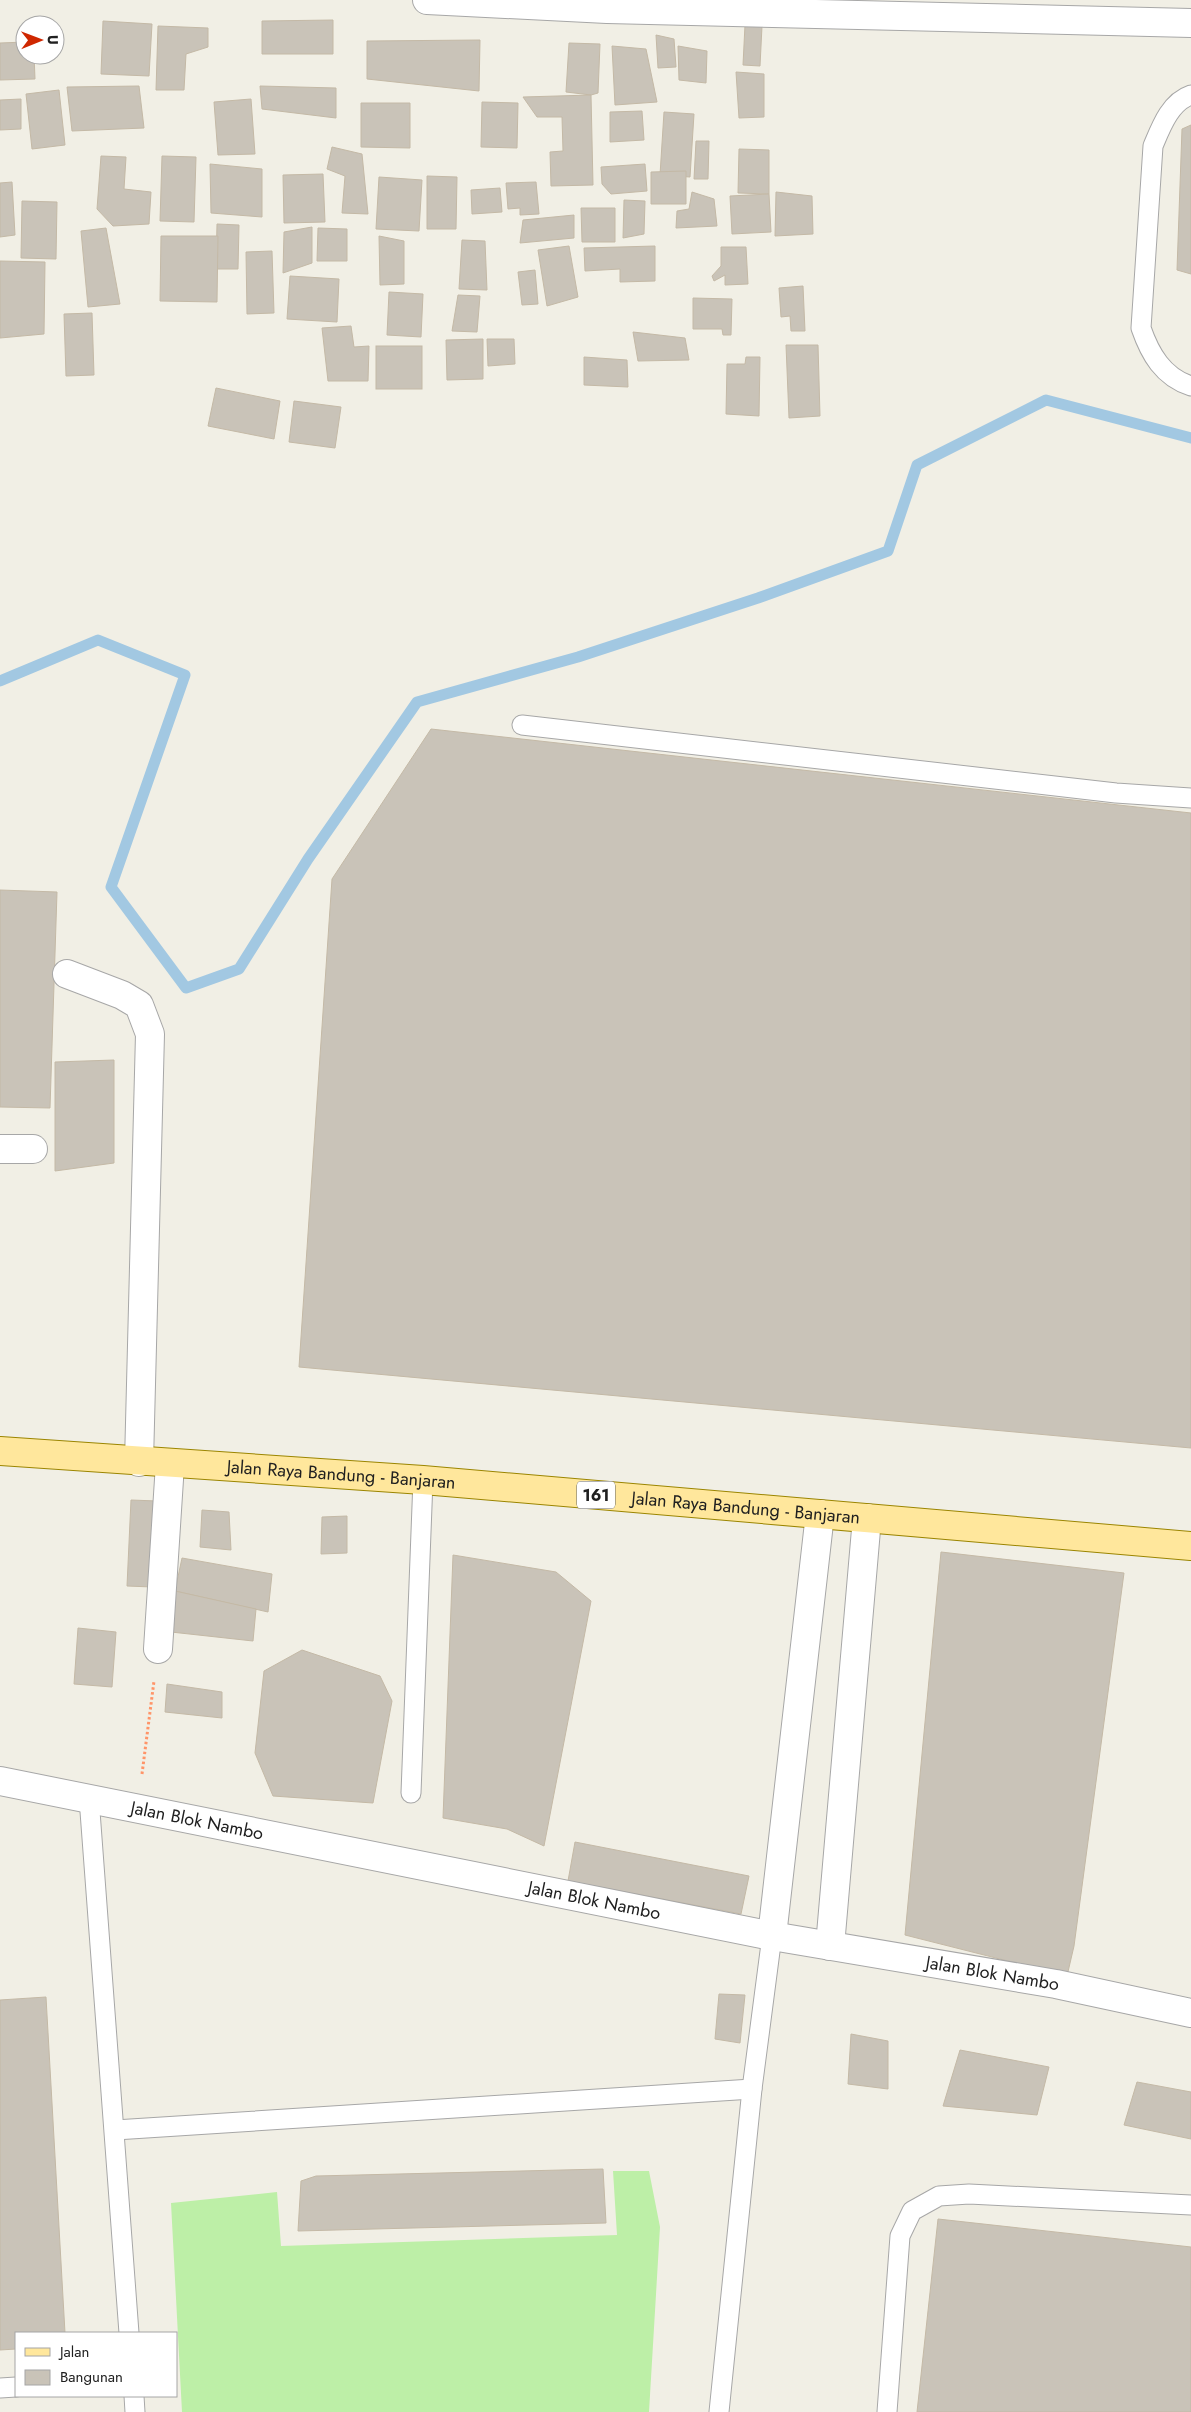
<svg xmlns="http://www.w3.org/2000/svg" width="1191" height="2412" viewBox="0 0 1191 2412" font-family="Jost,sans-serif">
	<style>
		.grass { fill: #bdefa7 }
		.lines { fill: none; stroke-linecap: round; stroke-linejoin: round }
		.stream { stroke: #a2c8e2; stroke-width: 11 }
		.building { fill: #c9c3b8; stroke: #c4b9a6 }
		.lane-casing { stroke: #a7a7a7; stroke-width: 21 }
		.street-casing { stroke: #a7a7a7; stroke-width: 30 }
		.primary-casing { stroke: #9b8500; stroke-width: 30 }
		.path { stroke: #ff9468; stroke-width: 3; stroke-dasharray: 2.5 2.5; stroke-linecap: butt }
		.lane { stroke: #fff; stroke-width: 19 }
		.street { stroke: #fff; stroke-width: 28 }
		.primary { stroke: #ffe79c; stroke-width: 28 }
		.labels { text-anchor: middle; stroke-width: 4; stroke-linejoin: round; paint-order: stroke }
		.shield { fill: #fff; stroke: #636363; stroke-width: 1 }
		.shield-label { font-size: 16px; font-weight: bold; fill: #202020 }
		.street-label { font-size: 18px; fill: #202020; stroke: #fff }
	</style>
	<rect width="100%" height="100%" fill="#f1efe5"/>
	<polygon class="grass" points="613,2171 649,2171 660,2227 649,2412 182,2412 171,2203 277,2192 281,2246 617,2235"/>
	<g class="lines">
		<polyline class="stream" points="0,681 98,640 185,675 111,887 186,988 239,969 308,859 417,702 578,657 758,598 888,551 917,465 1046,400 1191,438"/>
	</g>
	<g class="building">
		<polygon points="333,20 333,54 262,54 262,21"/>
		<polygon points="103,21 152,24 149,76 101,74"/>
		<polygon points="745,25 762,26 760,66 743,65"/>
		<polygon points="158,26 208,28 208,47 186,54 184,90 156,90"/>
		<polygon points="656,35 674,39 676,67 658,68"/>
		<polygon points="480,40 479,91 367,79 367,41"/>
		<polygon points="25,42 25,55 34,55 35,79 0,80 0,43"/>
		<polygon points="569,43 600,44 598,93 591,95 566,92"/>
		<polygon points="612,46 646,49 657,102 615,105"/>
		<polygon points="678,46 707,51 706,83 679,80"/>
		<polygon points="736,72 764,74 764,117 739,118"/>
		<polygon points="139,86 144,128 72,131 67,87"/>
		<polygon points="260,86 336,88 336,118 262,109"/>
		<polygon points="59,90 65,145 32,149 26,94"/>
		<polygon points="591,95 593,185 551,186 550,152 563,151 562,117 537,117 523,97"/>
		<polygon points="21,99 21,129 0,130 0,100"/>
		<polygon points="251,99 255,154 218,155 214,102"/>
		<polygon points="482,102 518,103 517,148 481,147"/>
		<polygon points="361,103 410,103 410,148 361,147"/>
		<polygon points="642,111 644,140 610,142 610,112"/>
		<polygon points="664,112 694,114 690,177 660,175"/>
		<polygon points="1191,125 1191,274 1177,270 1182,129"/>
		<polygon points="696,141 709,141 708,179 694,179"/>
		<polygon points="332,147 362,154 368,214 342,213 345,176 327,169"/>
		<polygon points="739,149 769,150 769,194 738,193"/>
		<polygon points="101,156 126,157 124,189 151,192 149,224 113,226 97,209"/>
		<polygon points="162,156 196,157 194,222 160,221"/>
		<polygon points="210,164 262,169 262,217 211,213"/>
		<polygon points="645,164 647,191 611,194 602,184 601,167"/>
		<polygon points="686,171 686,204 651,204 651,172"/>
		<polygon points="323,174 325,222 284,223 283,175"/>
		<polygon points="427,176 457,177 456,229 427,229"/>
		<polygon points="379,177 422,180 419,231 376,229"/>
		<polygon points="12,182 15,235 0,237 0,183"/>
		<polygon points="536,182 539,214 520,215 520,208 508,209 506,183"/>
		<polygon points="500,188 502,212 472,214 471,190"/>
		<polygon points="692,192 714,199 717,226 676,228 677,211 689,209"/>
		<polygon points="776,192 812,196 813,234 775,236"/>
		<polygon points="769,194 771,232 732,234 730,196"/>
		<polygon points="624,200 645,201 644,234 623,238"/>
		<polygon points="22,201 57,202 56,259 21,258"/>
		<polygon points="581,208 615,208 615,242 582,242"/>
		<polygon points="574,215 574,238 520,243 523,220"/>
		<polygon points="217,224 239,225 238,269 216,269"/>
		<polygon points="312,227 312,263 283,273 284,232"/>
		<polygon points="106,228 120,304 88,307 81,231"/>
		<polygon points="318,228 347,229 347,261 317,261"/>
		<polygon points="161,236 218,236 217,302 160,301"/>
		<polygon points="379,236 404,241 404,284 380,285"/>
		<polygon points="462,240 485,241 487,290 459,289"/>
		<polygon points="569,246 578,297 547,306 538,250"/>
		<polygon points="655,246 655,281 620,282 620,269 585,271 584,248"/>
		<polygon points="721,247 746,247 748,284 725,285 725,275 714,281 712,276 721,266"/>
		<polygon points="272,251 274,313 247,314 246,252"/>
		<polygon points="0,261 45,262 44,334 0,338"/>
		<polygon points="535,270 538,304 522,305 518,272"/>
		<polygon points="290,276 339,279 337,322 287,319"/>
		<polygon points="803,286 805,331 791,331 790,316 781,317 779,288"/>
		<polygon points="389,292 423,294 421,337 387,335"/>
		<polygon points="458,295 480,296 477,332 452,331"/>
		<polygon points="693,298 732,299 731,335 723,335 722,329 693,329"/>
		<polygon points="92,313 94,375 66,376 64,314"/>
		<polygon points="351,326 354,347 369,346 368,381 328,381 322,328"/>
		<polygon points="633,332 685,338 689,360 638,361"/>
		<polygon points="483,339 483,379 447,380 446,340"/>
		<polygon points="487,339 514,339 515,364 488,366"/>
		<polygon points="786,345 818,345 820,416 789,418"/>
		<rect x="376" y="346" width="46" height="43"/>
		<polygon points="584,357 627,360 628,387 584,385"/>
		<polygon points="746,357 760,357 759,416 726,414 727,364 745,364"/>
		<polygon points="216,388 280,401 274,439 208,426"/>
		<polygon points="294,401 341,407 335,448 289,442"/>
		<polygon points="431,729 1191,813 1191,1448 299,1367 332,879"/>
		<polygon points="0,890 57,892 50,1108 0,1107"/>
		<polygon points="114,1060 114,1163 55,1171 55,1062"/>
		<polygon points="131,1500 157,1501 152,1587 127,1586"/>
		<polygon points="202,1510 229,1512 231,1550 200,1547"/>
		<polygon points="347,1516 347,1553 321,1554 322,1517"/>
		<polygon points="941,1552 1124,1573 1074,1946 1067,1976 905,1935"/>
		<polygon points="453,1555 556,1572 591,1601 544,1846 507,1829 443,1818"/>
		<polygon points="182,1558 272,1574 268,1612 175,1591"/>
		<polygon points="175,1591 256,1609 253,1641 171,1632"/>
		<polygon points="78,1628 116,1632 112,1687 74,1684"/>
		<polygon points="302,1650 380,1676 392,1701 373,1803 273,1796 255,1753 264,1671"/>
		<polygon points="167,1684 222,1692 222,1718 165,1712"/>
		<polygon points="575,1842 749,1876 741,1914 568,1881"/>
		<polygon points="719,1994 745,1995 740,2043 715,2039"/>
		<polygon points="46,1997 65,2333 16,2333 16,2349 0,2350 0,2000"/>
		<polygon points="851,2034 888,2041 888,2089 848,2084"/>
		<polygon points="960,2050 1049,2067 1037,2115 943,2106"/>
		<polygon points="1137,2082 1191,2092 1191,2139 1124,2125"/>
		<polygon points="603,2169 606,2223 298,2231 301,2181 316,2176"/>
		<polygon points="938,2219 1191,2247 1191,2412 917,2412"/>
	</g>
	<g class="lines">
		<defs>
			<g id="lane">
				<path d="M1191,95c-21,7 -30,32 -38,51l-12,182c9,26 22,49 50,58"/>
				<polyline points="522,725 1116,793 1191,798"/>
				<polyline points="411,1793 423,1480"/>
				<polyline points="89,1798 129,2333"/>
				<polyline points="115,2130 752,2089"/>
				<polyline points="0,2388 16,2387"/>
				<polyline points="134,2396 135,2412"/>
				<polyline points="719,2412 752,2089 772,1936"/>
				<polyline points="887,2412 900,2236 912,2211 939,2196 969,2194 1191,2205"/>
			</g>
			<g id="street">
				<polyline points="427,0 607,9 1191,23"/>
				<polyline points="67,974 122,995 139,1005 150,1034 139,1462"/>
				<polyline points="0,1149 33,1149"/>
				<polyline points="158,1649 170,1464"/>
				<path id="s1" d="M0,1781l772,155 284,48 135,29"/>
				<polyline points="772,1936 820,1514"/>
				<polyline points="830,1946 867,1518"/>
			</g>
			<g id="primary">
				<path id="s2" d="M0,1451l423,29 768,66"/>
			</g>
		</defs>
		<use href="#lane" class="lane-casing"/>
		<use href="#street" class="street-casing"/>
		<use href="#primary" class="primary-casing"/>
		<polyline class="path" points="142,1774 154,1681"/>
		<use href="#lane" class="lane"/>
		<use href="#street" class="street"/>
		<use href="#primary" class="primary"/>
	</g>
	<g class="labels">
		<rect class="shield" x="577" y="1481.5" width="38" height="27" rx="4"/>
		<g class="shield-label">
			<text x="596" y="1501">161</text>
		</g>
		<g class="street-label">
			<text dy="6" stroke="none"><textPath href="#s2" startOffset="342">Jalan Raya Bandung - Banjaran</textPath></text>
			<text dy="6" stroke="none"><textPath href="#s2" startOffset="748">Jalan Raya Bandung - Banjaran</textPath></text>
			<text dy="6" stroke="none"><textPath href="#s1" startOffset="201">Jalan Blok Nambo</textPath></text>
			<text dy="6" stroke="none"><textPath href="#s1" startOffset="606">Jalan Blok Nambo</textPath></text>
			<text dy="6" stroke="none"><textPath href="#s1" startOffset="1011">Jalan Blok Nambo</textPath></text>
		</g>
	</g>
	<rect x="15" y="2332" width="162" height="65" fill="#ffffff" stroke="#a6a6a6"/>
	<rect x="25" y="2348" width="25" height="8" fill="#ffe79c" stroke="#a6a6a6"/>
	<text x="60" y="2357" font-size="15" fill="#202020">Jalan</text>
	<rect x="25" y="2370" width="25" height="15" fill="#c9c3b8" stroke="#a6a6a6"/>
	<text x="60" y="2382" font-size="15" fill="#202020">Bangunan</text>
	<g transform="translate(40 40) rotate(89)"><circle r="24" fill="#ffffff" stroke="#a6a6a6"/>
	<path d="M0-4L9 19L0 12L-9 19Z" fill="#cf2700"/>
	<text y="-8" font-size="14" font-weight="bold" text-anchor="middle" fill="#202020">U</text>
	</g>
</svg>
